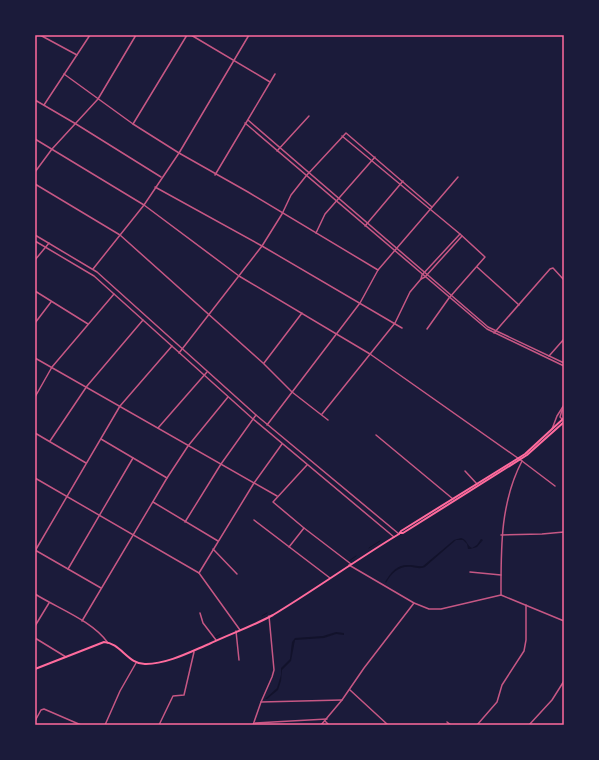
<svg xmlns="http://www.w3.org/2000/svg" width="599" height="760" viewBox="0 0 599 760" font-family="'Times New Roman',serif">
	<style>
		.water { fill: #12122b }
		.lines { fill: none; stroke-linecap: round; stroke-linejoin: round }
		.stream { stroke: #12122b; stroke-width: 1 }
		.minor { stroke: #c65784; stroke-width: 1.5 }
		.tertiary { stroke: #c65784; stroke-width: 1.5 }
		.secondary { stroke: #ff6b9d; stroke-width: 2 }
		.neatline { fill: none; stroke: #ff6b9d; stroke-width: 1.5 }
	</style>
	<rect width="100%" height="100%" fill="#1b1b3a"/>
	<g class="water">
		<path d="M461,538c6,1 6,8 11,10l5,-3 4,-6 2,1 -6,7 -7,2h-2l-1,-5 -4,-4h-7l-31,27c-5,2 -8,1 -13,0 -12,-2 -21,6 -26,16l-1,-1c6,-10 12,-18 25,-17 5,0 9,2 13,1l31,-26z"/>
		<polygon points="336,632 344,633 344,635 336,634 324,638 295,640 291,661 282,670 281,681 278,690 267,699 265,699 277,688 281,675 281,668 290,659 292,642 295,638 323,636"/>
	</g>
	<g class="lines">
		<g class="stream">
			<polyline points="369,548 380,541"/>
			<polyline points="349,561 356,556"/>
			<polyline points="262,616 267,613"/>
			<polyline points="210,640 221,634"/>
		</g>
		<g class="minor">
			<polyline points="40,35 77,55"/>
			<polyline points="191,35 270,82"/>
			<polyline points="64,74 133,124 179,153 248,192 378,270"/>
			<polyline points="35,100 76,124 161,177"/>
			<polyline points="44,105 90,35"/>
			<polyline points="248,120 488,327 564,363"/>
			<polyline points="245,123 487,329 564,366"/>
			<polyline points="133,124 187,35"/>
			<polyline points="342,136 460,234 485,257 449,298 427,329"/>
			<polyline points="35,139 144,205 239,276 370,354 522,461 555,486"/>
			<polyline points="277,151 309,116"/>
			<polyline points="35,172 52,149 98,99 136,35"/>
			<polyline points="215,175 275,74"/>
			<polyline points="35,184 120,235 263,363 292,392 328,420"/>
			<polyline points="155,187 262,246 402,328"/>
			<polyline points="365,226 403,181"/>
			<polyline points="316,233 325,214 375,157"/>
			<polyline points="35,260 49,243"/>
			<polyline points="477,267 519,305"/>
			<polyline points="93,269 144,205 179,153 249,35"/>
			<polyline points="421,279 422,275 460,234"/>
			<polyline points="35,291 88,324"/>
			<polyline points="35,323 51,302"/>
			<polyline points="494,333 550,269 553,268 564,280"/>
			<polyline points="179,353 262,246 282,214 291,195 306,176 346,133 432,207"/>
			<polyline points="549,356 564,339"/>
			<polyline points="35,358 277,496"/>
			<polyline points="264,363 302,313"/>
			<polyline points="35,397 52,367 114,294"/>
			<polyline points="562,410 560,417 562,419"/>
			<polyline points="322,414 395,323 410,292 421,279 425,277 462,236"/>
			<polyline points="267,425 360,303 378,270 458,177"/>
			<polyline points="158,428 207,372"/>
			<polyline points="552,429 557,416 564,405"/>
			<polyline points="35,433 86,463"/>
			<polyline points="376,435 453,499"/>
			<polyline points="101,439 167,478"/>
			<polyline points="50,441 87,386 143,320"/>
			<polyline points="307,465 273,502 304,528 351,564"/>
			<polyline points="465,471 477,484"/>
			<polyline points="35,478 199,573 240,630"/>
			<polyline points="153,502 218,541"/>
			<polyline points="254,520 330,578"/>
			<polyline points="185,522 221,464 256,415"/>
			<polyline points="501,535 542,534 564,532"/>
			<polyline points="289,547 304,528"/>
			<polyline points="213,549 237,574"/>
			<polyline points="35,550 101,588"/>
			<polyline points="35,551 120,406 172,346"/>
			<polyline points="68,569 133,458"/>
			<polyline points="470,572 501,575"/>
			<polyline points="199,573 254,483 282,444"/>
			<path d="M35,594c22,14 58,27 73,49"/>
			<path d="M501,595c0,-46 -1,-92 21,-134"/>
			<polyline points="200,613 203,623 216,640"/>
			<polyline points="82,621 167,478 188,446 228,397"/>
			<polyline points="35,626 49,603"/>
			<polyline points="236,631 239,660"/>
			<polyline points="35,638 66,657"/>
			<polyline points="350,690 388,725"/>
			<polyline points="261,702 342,700"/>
			<polyline points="35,721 41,710 44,709 81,725"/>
			<polyline points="325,721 329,725"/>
			<polyline points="447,722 451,725"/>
			<polyline points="255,723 327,719"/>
			<polyline points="159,725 173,696 184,695 194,652"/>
			<polyline points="253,725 261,702 272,677 274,670 269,616"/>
			<polyline points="321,725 342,700 364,668 414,603"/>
			<polyline points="477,725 497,702 502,685 524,651 526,640 526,605"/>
			<polyline points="529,725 552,700 564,681"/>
		</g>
		<g class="tertiary">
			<polyline points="35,235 97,272 256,415 399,534"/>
			<polyline points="35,241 94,276 253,419 394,537"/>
			<polyline points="349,565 414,603 429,609 441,609 501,595 564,621"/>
			<polyline points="105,725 120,691 136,663"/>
		</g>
		<g class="secondary">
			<polyline points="400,533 403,533 527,455 564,422"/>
			<path d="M35,669l69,-27c17,1 24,23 42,22 21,0 44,-12 63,-20 21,-10 44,-18 64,-29 43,-26 83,-55 126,-81l2,-3 124,-77 39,-36"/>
		</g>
	</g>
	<rect width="599" height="760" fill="none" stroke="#1b1b3a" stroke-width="72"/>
	<rect x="36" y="36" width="527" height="688" class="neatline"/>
</svg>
